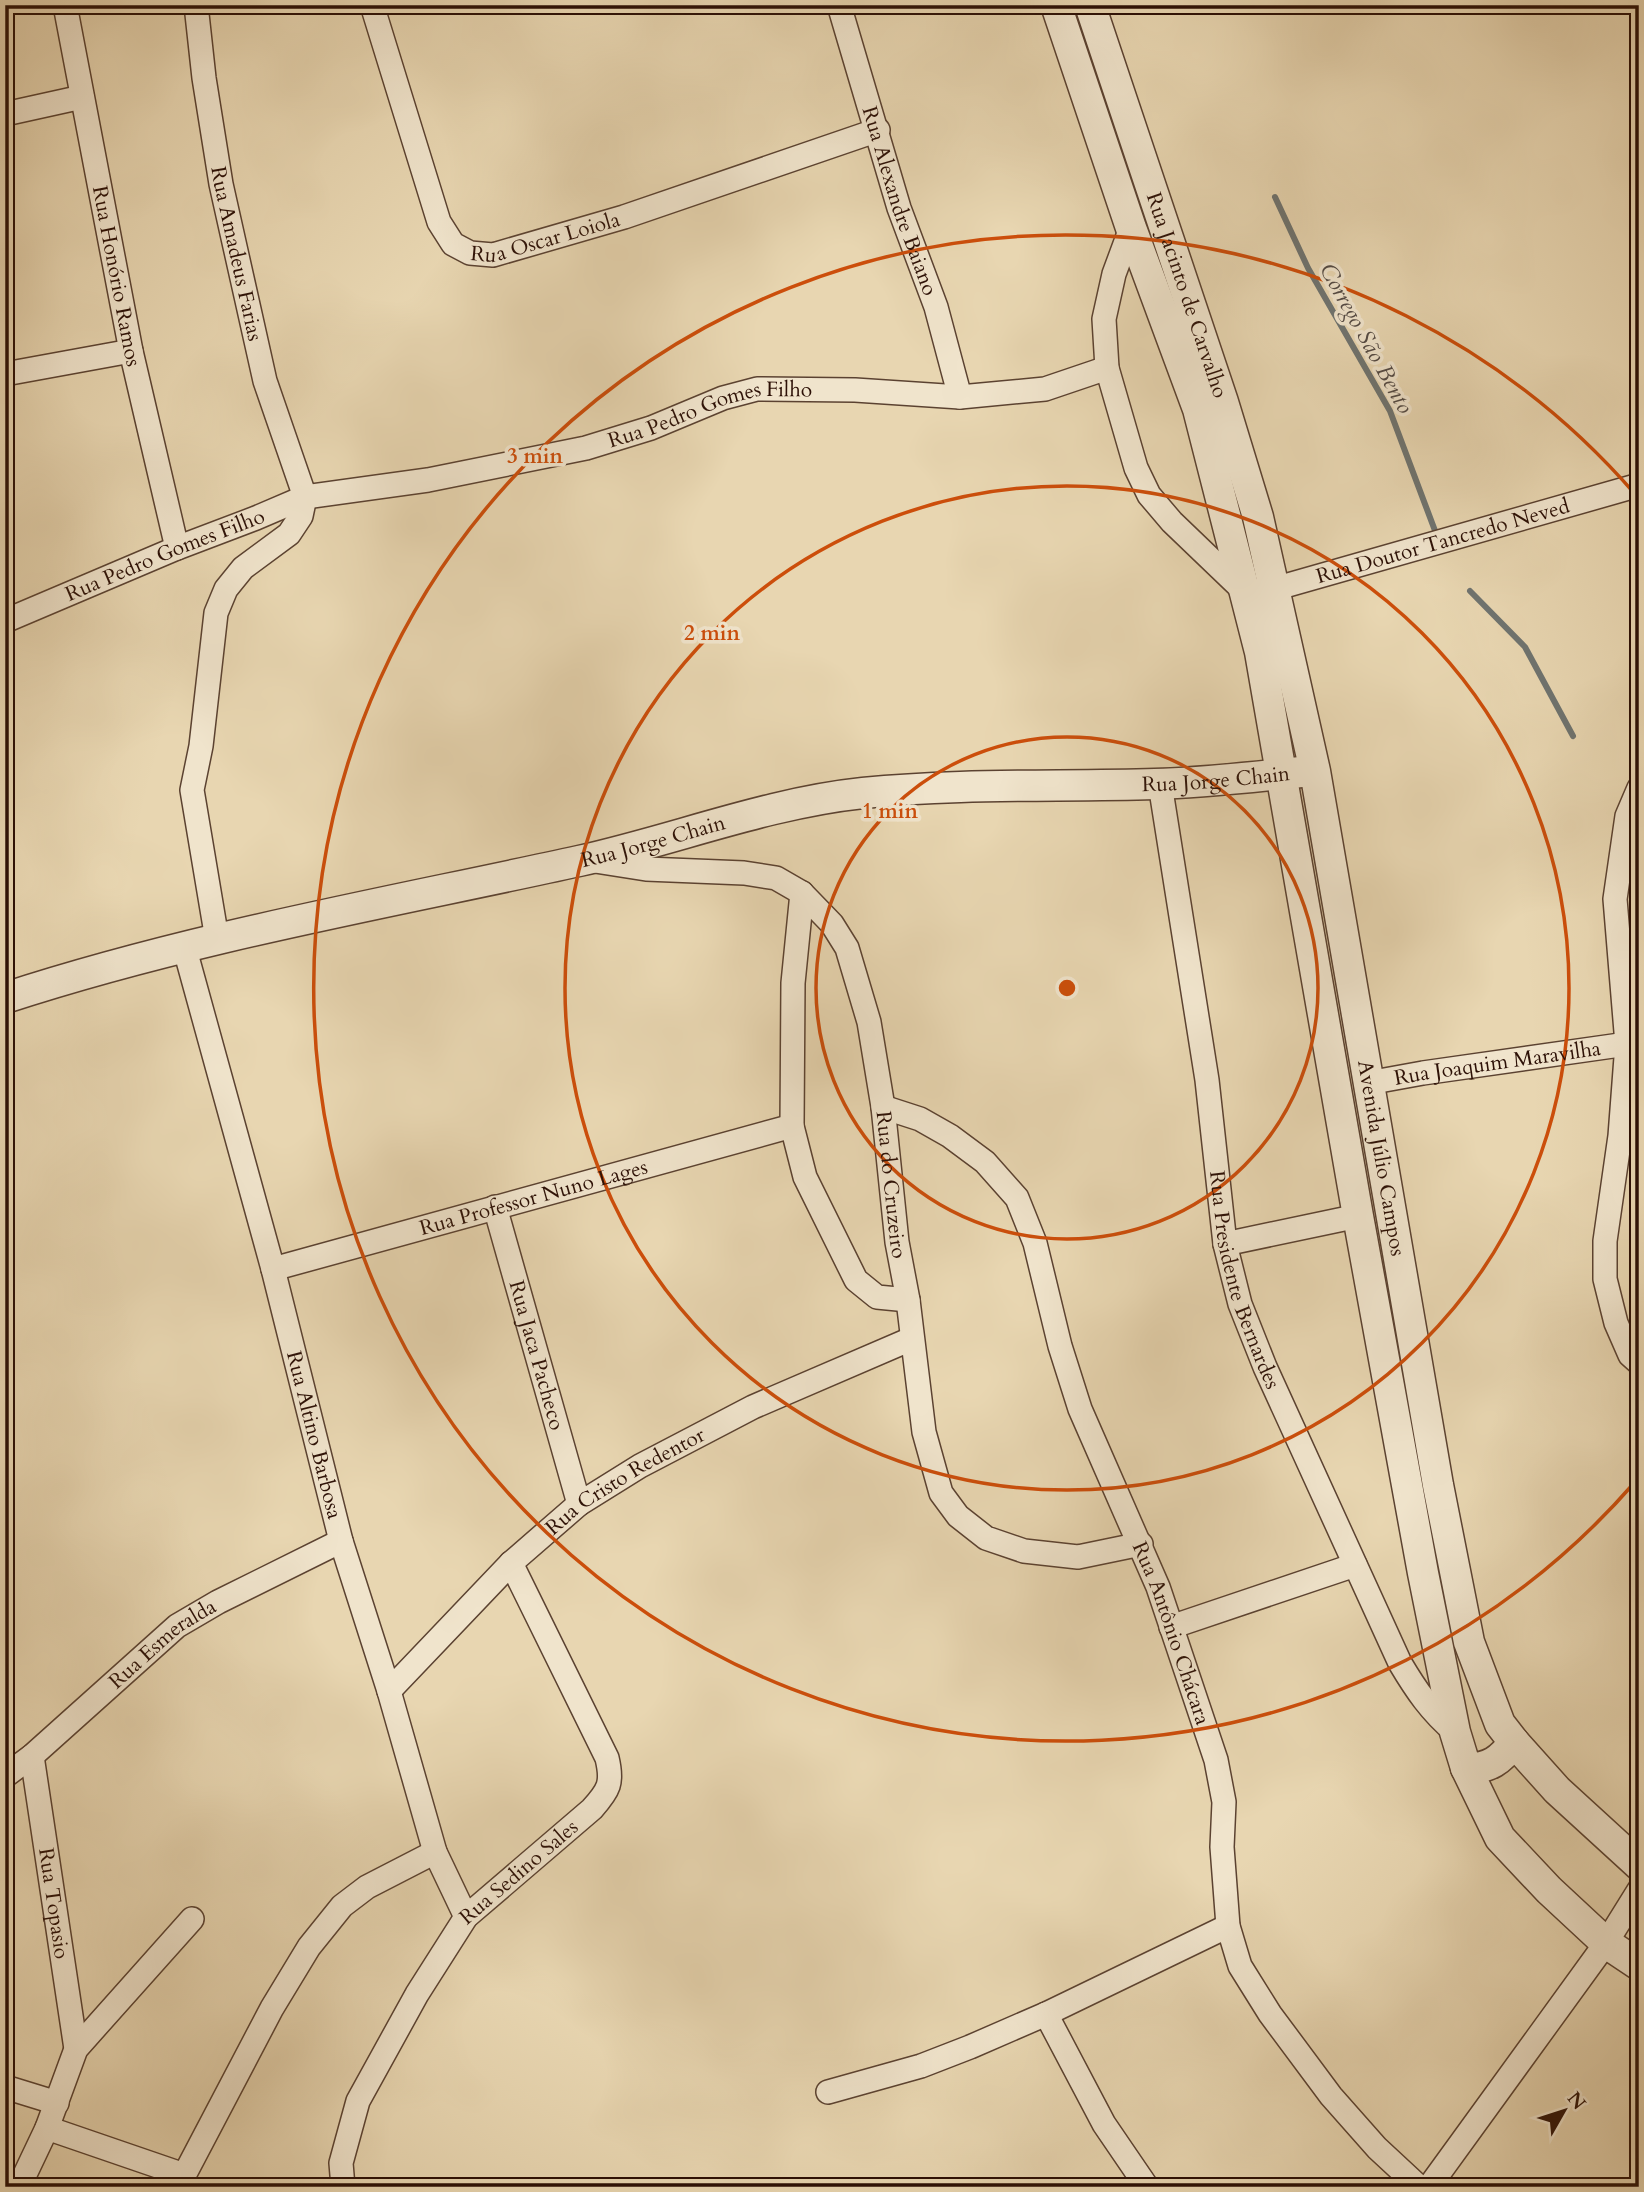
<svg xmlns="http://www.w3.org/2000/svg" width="1644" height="2192" viewBox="0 0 1644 2192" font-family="Cardo,serif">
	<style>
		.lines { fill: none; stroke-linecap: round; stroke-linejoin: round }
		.stream { stroke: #6f7470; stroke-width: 6 }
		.minor-casing { stroke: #5b4231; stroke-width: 26 }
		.tertiary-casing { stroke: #5b4231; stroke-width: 33 }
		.minor { stroke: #f0e4cc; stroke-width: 23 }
		.tertiary { stroke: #f0e4cc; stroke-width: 30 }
		.ring { fill: none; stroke: #cc4e0b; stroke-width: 3.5 }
		.labels { text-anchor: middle; stroke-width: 7; stroke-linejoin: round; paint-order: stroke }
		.street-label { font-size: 21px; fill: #2c1006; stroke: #f0e4cc }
		.water-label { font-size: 23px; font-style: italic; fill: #534a44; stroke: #f0e4cc }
		.centre { fill: #cc4e0b; stroke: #f0e4cc; stroke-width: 3.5 }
		.ring-label { font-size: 21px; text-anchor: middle; font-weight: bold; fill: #cc4e0b; stroke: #f0e4cc; stroke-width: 7; stroke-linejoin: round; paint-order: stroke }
	</style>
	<rect width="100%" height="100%" fill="#e8d6b1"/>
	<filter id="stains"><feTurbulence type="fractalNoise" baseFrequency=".00286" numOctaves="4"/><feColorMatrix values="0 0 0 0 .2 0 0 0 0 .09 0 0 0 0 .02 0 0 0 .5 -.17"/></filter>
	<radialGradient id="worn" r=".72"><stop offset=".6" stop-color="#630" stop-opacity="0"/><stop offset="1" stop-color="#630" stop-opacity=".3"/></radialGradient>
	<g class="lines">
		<g class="stream">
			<polyline points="1275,197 1308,268 1390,411 1437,536"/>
			<polyline points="1470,591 1525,647 1573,736"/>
		</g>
		<defs>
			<g id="minor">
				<path id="s1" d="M65,5l66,346 46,197"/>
				<path id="s2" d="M196,5l8,73 17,106 44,197 40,116 -4,19 -12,18 -46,34 -17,21 -10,24 -15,133 -9,44 25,149"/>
				<path id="s3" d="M372,5l67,217 14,22 17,9 23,2 131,-38 254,-87"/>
				<path id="s4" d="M839,5l60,203 37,99 24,90"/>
				<polyline points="5,114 82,97"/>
				<path id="s5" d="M1131,228l-17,46 -10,45 3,49 29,100 13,27 23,27 74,71 28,-4 365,-104"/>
				<polyline points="5,374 131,351"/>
				<path id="s6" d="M5,621l172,-73 79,-30 49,-21 123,-17 158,-32 65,-20 72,-30 34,-9 98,1 105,7 85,-8 62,-21"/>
				<path id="s7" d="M1160,784l47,296 18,164 15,60 25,63 135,296c16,27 31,49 55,69"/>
				<polyline points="1639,788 1627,816 1615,899 1627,1044 1620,1136 1605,1241 1605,1279 1616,1323 1630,1355 1639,1363"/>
				<path id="s8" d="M595,861l51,8 98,4 32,5 26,15 30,31 15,24 22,74 14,85 14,135 11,58 16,132 17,61 17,23 28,22 38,13 54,6 63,-13"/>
				<polyline points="802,893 793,983 792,1126 805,1177 856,1280 877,1297 908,1300"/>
				<path id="s9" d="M184,946l89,323 68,272 48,150 46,161 31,65"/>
				<path id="s10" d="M1368,1083l55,-10 204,-29"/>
				<path id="s11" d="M883,1107l37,12 30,17 35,26 32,36 18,45 25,103 20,63 78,178 58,173 8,42 -2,45 6,79 12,40 30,48 61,82 46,52 42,39"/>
				<path id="s12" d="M495,1207l84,297"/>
				<polyline points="1225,1244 1358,1216"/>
				<path id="s13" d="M273,1269l519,-143"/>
				<polyline points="1171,1627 1355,1565"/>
				<path id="s14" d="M389,1691l122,-128 68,-59 61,-38 113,-59 158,-68"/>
				<path id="s15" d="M32,1756l44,293"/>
				<path id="s16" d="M5,1776l27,-20 145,-130 41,-24 123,-61"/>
				<polyline points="1046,2014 1104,2124 1147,2187"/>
				<polyline points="5,2087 57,2103"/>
				<polyline points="828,2092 921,2066 970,2047 1046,2014 1228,1926"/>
				<polyline points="47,2128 184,2175"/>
				<polyline points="19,2187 47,2128 76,2049 192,1919"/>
				<polyline points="178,2187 272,2008 309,1947 342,1906 367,1887 435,1852"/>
				<path id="s17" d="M343,2187l-2,-24 17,-62 59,-107 49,-77 126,-108c17,-19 21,-26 15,-51l-96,-195"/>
				<polyline points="1429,2187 1606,1943 1639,1890"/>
			</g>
			<g id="tertiary">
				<polyline points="1056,5 1131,228 1198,409 1260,652 1358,1216 1423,1573 1455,1732 1466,1768 1500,1838 1549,1890 1606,1943 1639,1965"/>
				<path id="s18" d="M1090,5l133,397 35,115 57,254 123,714 31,157 31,82 14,18 43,48 82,75"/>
				<path id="s19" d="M5,998c187,-61 382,-95 574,-137 95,-21 188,-58 284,-68 97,-10 195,-6 292,-9 48,-1 97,-7 146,-12"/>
				<path d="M1466,1768c23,1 35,-8 48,-26"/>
			</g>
		</defs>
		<use href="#minor" class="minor-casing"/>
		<use href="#tertiary" class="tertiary-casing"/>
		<use href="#minor" class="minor"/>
		<use href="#tertiary" class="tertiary"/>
	</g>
	<g class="ring">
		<circle cx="1067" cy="988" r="251"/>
		<circle cx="1067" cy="988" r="502"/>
		<path d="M1635 1482A753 753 0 1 1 1635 494"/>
	</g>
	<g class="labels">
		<g class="street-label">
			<text dy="7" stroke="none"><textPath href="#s4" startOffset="205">Rua Alexandre Baiano</textPath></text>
			<text dy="7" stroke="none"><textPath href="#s3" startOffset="350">Rua Oscar Loiola</textPath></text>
			<text dy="7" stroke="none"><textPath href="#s2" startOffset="252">Rua Amadeus Farias</textPath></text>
			<text dy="7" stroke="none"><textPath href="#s1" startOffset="276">Rua Honório Ramos</textPath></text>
			<text dy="7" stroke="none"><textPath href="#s18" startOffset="306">Rua Jacinto de Carvalho</textPath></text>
			<text dy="7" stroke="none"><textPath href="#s6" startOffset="740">Rua Pedro Gomes Filho</textPath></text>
			<text dy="7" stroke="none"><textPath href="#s5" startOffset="620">Rua Doutor Tancredo Neved</textPath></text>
			<text dy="7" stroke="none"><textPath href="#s6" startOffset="173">Rua Pedro Gomes Filho</textPath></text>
			<text dy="7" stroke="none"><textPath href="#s19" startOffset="1236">Rua Jorge Chain</textPath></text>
			<text dy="7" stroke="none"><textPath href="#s19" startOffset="667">Rua Jorge Chain</textPath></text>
			<text dy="7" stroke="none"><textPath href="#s10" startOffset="131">Rua Joaquim Maravilha</textPath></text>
			<text dy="7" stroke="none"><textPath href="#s18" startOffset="1192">Avenida Júlio Campos</textPath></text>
			<text dy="7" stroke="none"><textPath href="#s8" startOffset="525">Rua do Cruzeiro</textPath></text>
			<text dy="7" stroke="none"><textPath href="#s13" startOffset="270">Rua Professor Nuno Lages</textPath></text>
			<text dy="7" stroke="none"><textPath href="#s7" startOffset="504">Rua Presidente Bernardes</textPath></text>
			<text dy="7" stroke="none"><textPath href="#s12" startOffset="154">Rua Jaca Pacheco</textPath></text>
			<text dy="7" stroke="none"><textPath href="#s9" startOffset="506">Rua Altino Barbosa</textPath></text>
			<text dy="7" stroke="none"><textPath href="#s14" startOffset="318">Rua Cristo Redentor</textPath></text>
			<text dy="7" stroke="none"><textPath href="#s11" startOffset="628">Rua Antônio Chácara</textPath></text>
			<text dy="7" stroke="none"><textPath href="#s16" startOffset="206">Rua Esmeralda</textPath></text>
			<text dy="7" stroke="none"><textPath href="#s17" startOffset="371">Rua Sedino Sales</textPath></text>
			<text dy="7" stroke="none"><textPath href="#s15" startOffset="149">Rua Topasio</textPath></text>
		</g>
		<g class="water-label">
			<text transform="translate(1367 338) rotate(61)" y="8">Corrego São Bento</text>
		</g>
	</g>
	<circle cx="1067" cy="988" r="10" class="centre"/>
	<g class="ring-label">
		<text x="535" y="463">3 min</text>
		<text x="712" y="640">2 min</text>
		<text x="890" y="818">1 min</text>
	</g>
	<rect width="1644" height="2192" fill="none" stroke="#e8d6b1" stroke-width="28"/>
	<rect x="7" y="7" width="1630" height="2178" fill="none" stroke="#2c1006" stroke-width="3.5"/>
	<rect x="14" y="14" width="1616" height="2164" fill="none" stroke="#2c1006" stroke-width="2"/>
	<g transform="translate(1564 2111) rotate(51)" stroke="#f0e4cc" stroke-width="5" paint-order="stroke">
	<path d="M0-5L12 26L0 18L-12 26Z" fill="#2c1006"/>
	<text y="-10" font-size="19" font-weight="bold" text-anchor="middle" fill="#2c1006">N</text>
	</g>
	<rect width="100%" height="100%" filter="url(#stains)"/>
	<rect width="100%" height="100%" fill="url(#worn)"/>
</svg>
